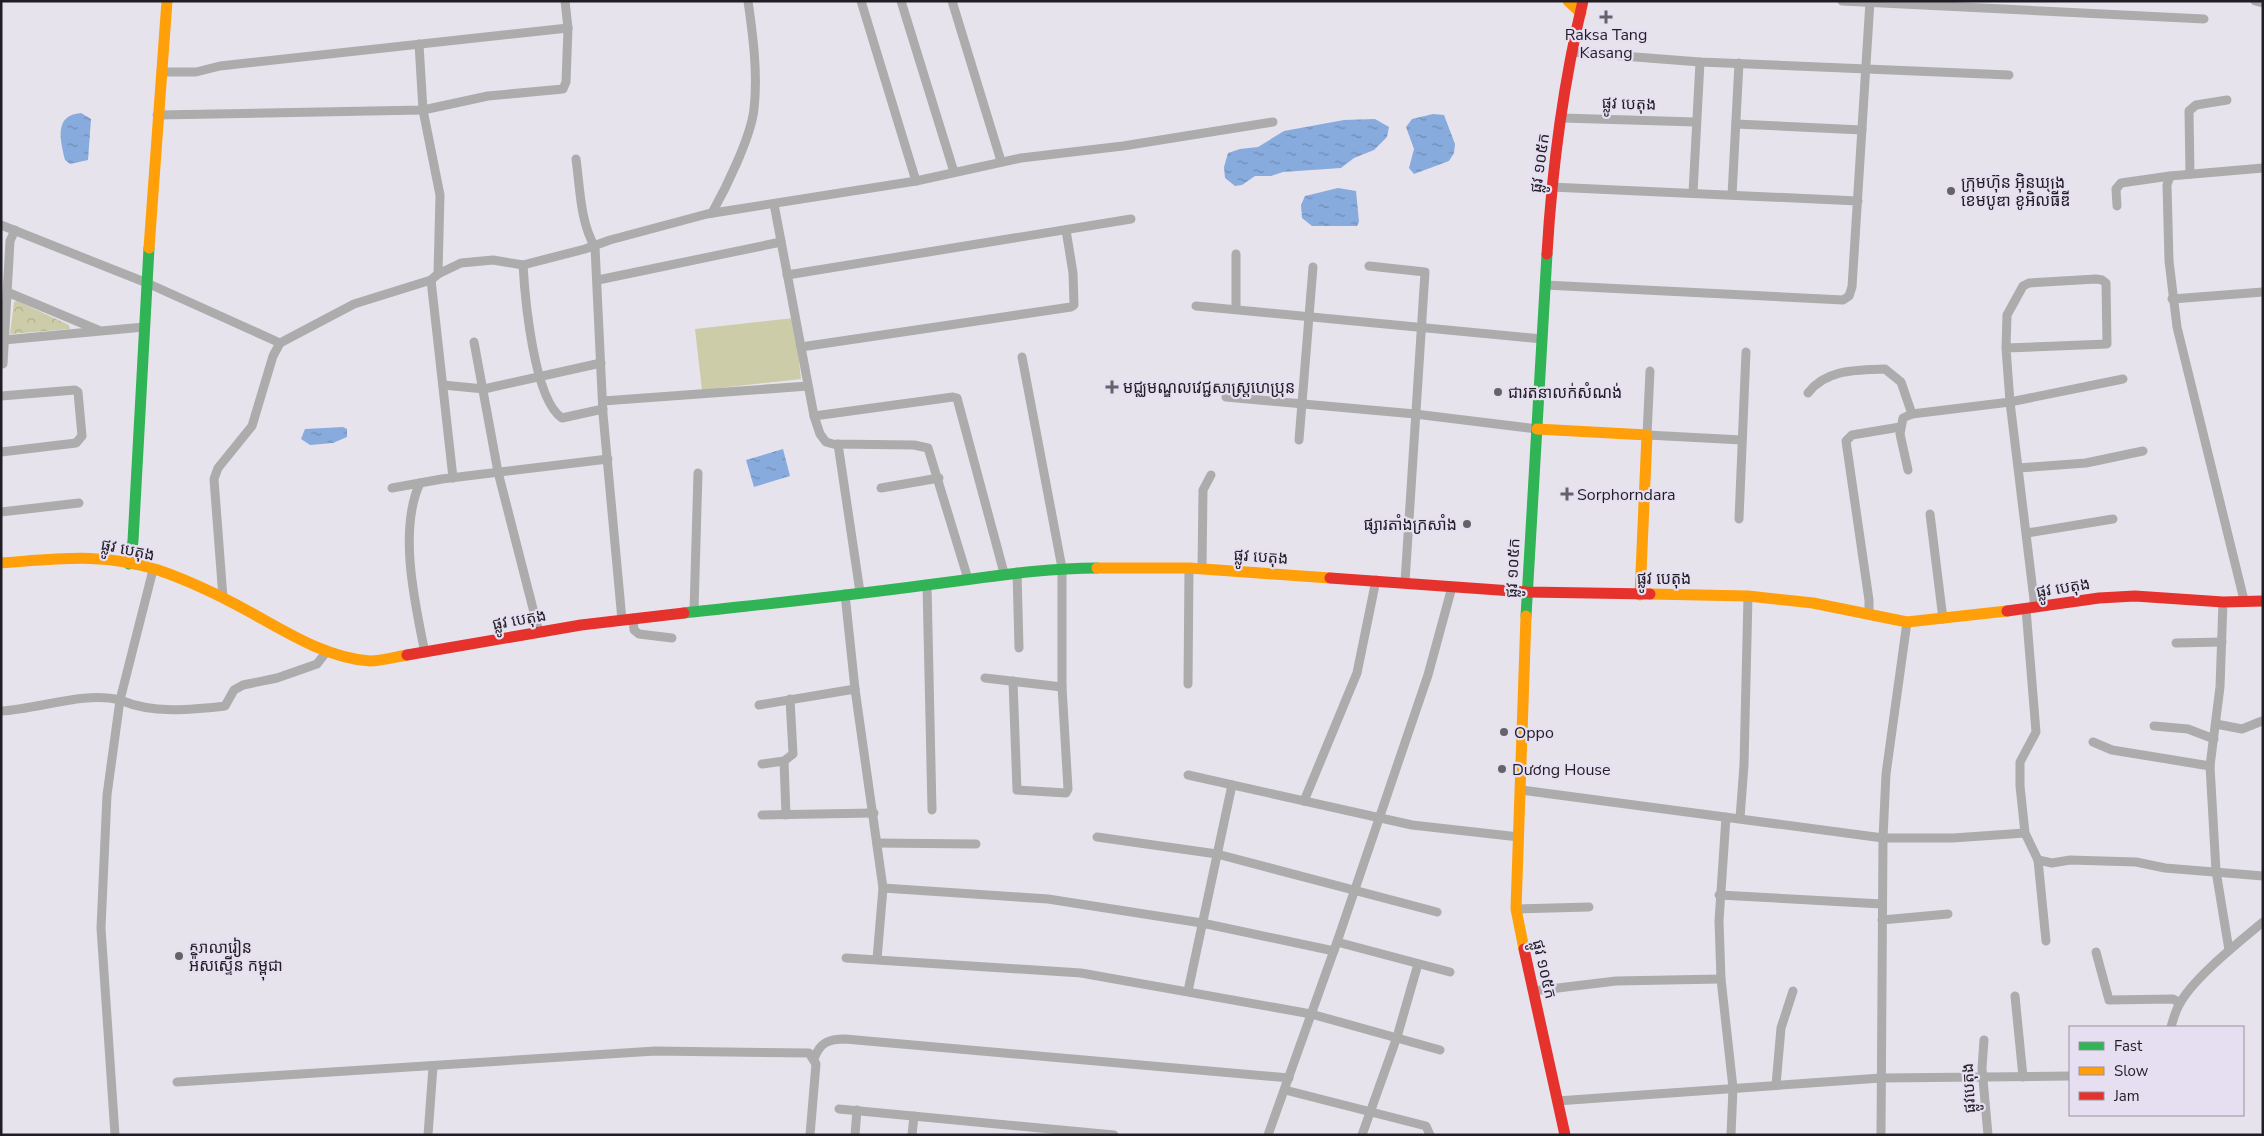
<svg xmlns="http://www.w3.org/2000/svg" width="2264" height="1136" viewBox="0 0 2264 1136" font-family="'Nunito Sans','Noto Sans Khmer',sans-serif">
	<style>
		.forest { fill: url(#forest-crowns) }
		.pitch { fill: #cccca8 }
		.water { fill: url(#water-ripples) }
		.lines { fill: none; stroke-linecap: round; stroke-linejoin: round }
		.street { stroke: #acacad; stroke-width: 9 }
		.fast { stroke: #30b455; stroke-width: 11 }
		.slow { stroke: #ff9f0a; stroke-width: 11 }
		.jam { stroke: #e5322d; stroke-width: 11 }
		.poi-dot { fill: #66626a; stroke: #e6dff1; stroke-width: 2 }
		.labels { text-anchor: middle; stroke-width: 4.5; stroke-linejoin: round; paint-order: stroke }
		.poi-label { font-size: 16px; fill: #201d24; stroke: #e6dff1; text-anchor: start }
		.street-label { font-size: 16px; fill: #201d24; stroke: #e6dff1 }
	</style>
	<defs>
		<pattern id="forest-crowns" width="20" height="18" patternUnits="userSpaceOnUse" patternTransform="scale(1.25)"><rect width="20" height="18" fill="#cccca8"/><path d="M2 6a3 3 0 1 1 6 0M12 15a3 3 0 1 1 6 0" fill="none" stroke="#afaf90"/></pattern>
		<pattern id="water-ripples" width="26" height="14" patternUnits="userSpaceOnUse" patternTransform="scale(1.25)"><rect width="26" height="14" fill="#88abdd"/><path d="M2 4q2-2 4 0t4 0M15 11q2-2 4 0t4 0" fill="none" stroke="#6f8bb3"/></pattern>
	</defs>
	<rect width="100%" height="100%" fill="#e7e3ed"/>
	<polygon class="forest" points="17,301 69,325 70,329 10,334 14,302"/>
	<polygon class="pitch" points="794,318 801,379 702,390 695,329"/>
	<g class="water">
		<path d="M81,113l10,6 -3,41 -18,4 -5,-4c-5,-21 -11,-45 16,-47z"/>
		<polygon points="1433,114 1444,115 1455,144 1454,153 1449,161 1414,174 1409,168 1414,149 1406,127 1412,119"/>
		<polygon points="1375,119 1389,127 1387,137 1374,150 1354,158 1341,168 1283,172 1271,176 1255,176 1242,185 1235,186 1225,178 1224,167 1228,153 1240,149 1258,147 1284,131 1344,120"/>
		<polygon points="1338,188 1356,191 1359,222 1357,226 1312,226 1302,218 1301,205 1305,196"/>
		<polygon points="343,427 347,429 347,437 333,443 310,445 301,439 305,429"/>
		<polygon points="783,449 790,476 754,487 746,460"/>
	</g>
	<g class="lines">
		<g class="street">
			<polyline points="861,1 916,181"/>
			<polyline points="901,1 954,172"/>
			<polyline points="952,1 1001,161"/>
			<polyline points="1842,1 2204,19"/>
			<polyline points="2255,1 2263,3"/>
			<polyline points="419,44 423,110 440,195 438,274"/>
			<polyline points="1571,52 1700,62 2009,75"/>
			<polyline points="161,72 196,72 220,66 568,28"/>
			<polyline points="157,115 423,110 488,96 563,89 566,82 568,28 565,1"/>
			<polyline points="1562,118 1696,122"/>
			<polyline points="1736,124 1862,130"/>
			<path d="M576,159c4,28 4,63 19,88l8,167 19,206"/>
			<polyline points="2190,174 2189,111 2196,105 2227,100"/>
			<polyline points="2170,176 2167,185 2169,261 2177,327 2244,600"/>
			<polyline points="1551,187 1858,201"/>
			<polyline points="1693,193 1700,62"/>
			<polyline points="1732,195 1739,63"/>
			<polyline points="774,204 814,416 820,434 826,442 833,444 914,445 928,448 968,579"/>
			<polyline points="2117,206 2116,189 2121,183 2170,176 2263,168"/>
			<path d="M712,213c14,-25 39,-76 42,-104 4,-35 -1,-73 -6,-108"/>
			<polyline points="1,225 147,283 280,343"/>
			<polyline points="1236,254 1236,308"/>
			<path d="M523,265c2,34 11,135 39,153l41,-9"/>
			<polyline points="1369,266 1425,272 1405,582"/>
			<polyline points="787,275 1131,219"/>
			<polyline points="431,280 453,478"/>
			<polyline points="598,280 781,242"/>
			<polyline points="1545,285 1843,300 1849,296 1852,287 1870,1"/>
			<polyline points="7,292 98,330"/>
			<polyline points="2172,299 2263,292"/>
			<polyline points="1196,306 1542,339"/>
			<polyline points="4,340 144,327"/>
			<polyline points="474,342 498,472 539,632"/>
			<polyline points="801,347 1071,307 1074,305 1073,273 1066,230"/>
			<polyline points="2006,348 2107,344 2106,283 2102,280 2096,279 2029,283 2023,286 2007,315 2006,348 2010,402 2035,608"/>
			<polyline points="3,364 10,241 15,230"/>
			<polyline points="1650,371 1647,435 1742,440"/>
			<polyline points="443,385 484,389 601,363"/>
			<path d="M1808,393c18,-24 48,-23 77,-24l16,13 11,32"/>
			<polyline points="1,396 75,390 78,392 82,436 76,443 1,452"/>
			<polyline points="1226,397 1415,414 1537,429"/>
			<polyline points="603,401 808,386"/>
			<polyline points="814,416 953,397 957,398 1004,573"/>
			<polyline points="1299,440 1313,267"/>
			<polyline points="838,444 860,592"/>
			<polyline points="2019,468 2086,463 2143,451"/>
			<polyline points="1908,470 1900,434 1903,418 1912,414 2010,402 2123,379"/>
			<path d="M420,483c-22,47 -5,121 5,170"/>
			<polyline points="392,488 442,479 608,459"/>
			<polyline points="881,488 939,478"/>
			<polyline points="1,512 79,503"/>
			<polyline points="1930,514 1943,619"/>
			<polyline points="1739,519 1746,352"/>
			<polyline points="2027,533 2113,519"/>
			<polyline points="1202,569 1203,490 1211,475"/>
			<path d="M153,570l-33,130c33,14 70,10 105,6l9,-16 9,-5 34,-7 40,-14 10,-13"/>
			<polyline points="1017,572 1019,648"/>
			<polyline points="927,585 932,810"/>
			<polyline points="845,594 855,689 883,888 877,959"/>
			<polyline points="223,598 214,479 218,468 252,426 273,356 280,343 354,304 431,280 438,274 461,263 493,260 523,265 585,249 610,240 707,214 916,181 1021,158 1123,146 1273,122"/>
			<polyline points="2223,602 2220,687 2210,766 2216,871 2229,950"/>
			<polyline points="2026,609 2036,732 2020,762 2020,786 2025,833 2038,860 2046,941"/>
			<polyline points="694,611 698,473"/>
			<polyline points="1869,614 1869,600 1846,441 1852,435 1900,427"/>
			<polyline points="633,618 634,630 639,634 672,638"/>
			<polyline points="2176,643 2222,642"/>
			<polyline points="985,678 1062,687"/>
			<polyline points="1013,681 1017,790 1066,793 1068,789 1062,687 1062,568 1022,357"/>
			<polyline points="1188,684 1189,568"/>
			<polyline points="759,705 855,689"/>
			<path d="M1,711c38,-2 83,-20 119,-11l-13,95 -6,133 14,207"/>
			<polyline points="2216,724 2242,729 2262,721"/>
			<polyline points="2154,726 2188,729 2214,739"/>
			<polyline points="2093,742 2112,750 2210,766"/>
			<polyline points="784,761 786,815"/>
			<polyline points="762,764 784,761 793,754 790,699"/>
			<polyline points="1188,775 1412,825 1519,837"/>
			<polyline points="1521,790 1883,838 1953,838 2025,833"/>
			<polyline points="1304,801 1357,673 1376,580"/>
			<polyline points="762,815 874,813"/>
			<polyline points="1726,817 1719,921 1721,979 1733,1088 1731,1135"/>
			<polyline points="1740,818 1744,765 1748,596"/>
			<polyline points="1097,837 1217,854 1437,912"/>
			<polyline points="877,843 976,844"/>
			<polyline points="2038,860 2052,863 2070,860 2136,862 2165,868 2263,876"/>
			<polyline points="883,888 1048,899 1202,923 1334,951"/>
			<polyline points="1719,895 1882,904"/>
			<polyline points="1516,909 1589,907"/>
			<polyline points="1882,920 1948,914"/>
			<polyline points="1337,942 1450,972"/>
			<polyline points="2096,952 2109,1000 2173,999 2180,1003"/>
			<polyline points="846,958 1081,973 1311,1014 1440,1050"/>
			<polyline points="1188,991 1232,785"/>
			<polyline points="1533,991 1616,981 1721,979"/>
			<polyline points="2015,996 2023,1077"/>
			<path d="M2171,1027c2,-7 4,-15 8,-22 13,-26 60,-63 84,-83"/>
			<polyline points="1984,1040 1982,1068 1988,1135"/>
			<path d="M814,1059c6,-17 15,-20 31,-20l444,39"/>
			<polyline points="177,1082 655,1051 809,1053 816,1064 810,1135"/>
			<polyline points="1776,1085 1781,1028 1793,991"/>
			<polyline points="1285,1090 1426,1126 1430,1135"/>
			<polyline points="1557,1101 1881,1078 2070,1076"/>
			<polyline points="839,1109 1114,1135"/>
			<polyline points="428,1135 433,1067"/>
			<polyline points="855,1135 857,1110"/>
			<polyline points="912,1135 914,1116"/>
			<polyline points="1268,1135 1337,942 1428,675 1452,587"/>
			<polyline points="1362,1135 1397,1037 1418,964"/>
			<polyline points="1881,1135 1883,838 1886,774 1907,622"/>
		</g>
		<g class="fast">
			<polyline points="129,564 133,541 149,248"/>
			<path d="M684,613c81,-9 162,-17 242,-28 58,-7 113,-17 171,-17"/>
			<polyline points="1526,616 1547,254"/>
		</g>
		<g class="slow">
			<polyline points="1568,1 1581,13"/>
			<polyline points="149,248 167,1"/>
			<polyline points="1537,429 1647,435 1640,595"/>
			<path d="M1,563c56,-4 102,-11 157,7 32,11 61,25 90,41 38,21 78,47 122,50 12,0 26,-4 37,-6"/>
			<polyline points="1097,568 1189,568 1330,578"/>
			<polyline points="1650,594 1748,596 1813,603 1907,622 2007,611"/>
			<polyline points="1524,949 1516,909 1526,616"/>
		</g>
		<g class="jam">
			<path d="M1547,254c5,-85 16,-170 36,-253"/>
			<polyline points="1330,578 1527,592 1650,594"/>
			<polyline points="2007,611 2099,598 2135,596 2223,602 2263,601"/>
			<polyline points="407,655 581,625 684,613"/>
			<polyline points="1524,949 1565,1135"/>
		</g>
	</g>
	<g class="poi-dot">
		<path d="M1603.5 9.5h5v5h5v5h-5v5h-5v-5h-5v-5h5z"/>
		<circle cx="1951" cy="191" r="5"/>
		<path d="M1109.5 379.5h5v5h5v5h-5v5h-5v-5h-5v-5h5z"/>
		<circle cx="1498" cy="392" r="5"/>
		<path d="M1564.5 486.5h5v5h5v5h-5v5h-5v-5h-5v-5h5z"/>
		<circle cx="1467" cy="524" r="5"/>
		<circle cx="1504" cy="732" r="5"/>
		<circle cx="1502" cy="769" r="5"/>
		<circle cx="179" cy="956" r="5"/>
	</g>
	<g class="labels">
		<g class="poi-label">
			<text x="1606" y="40" text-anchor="middle">Raksa Tang<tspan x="1606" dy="18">Kasang</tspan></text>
			<text x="1961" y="188">ក្រុមហ៊ុន អ៊ិនឃ្យុង<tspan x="1961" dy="18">ខេមបូឌា ខូអិលធីឌី</tspan></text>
			<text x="1123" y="393">មជ្ឈមណ្ឌលវេជ្ជសាស្ត្រហេប្រុន</text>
			<text x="1508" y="398">ជារតនាលក់សំណង់</text>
			<text x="1577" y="500">Sorphorndara</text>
			<text x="1457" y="530" text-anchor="end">ផ្សារតាំងក្រសាំង</text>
			<text x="1514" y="738">Oppo</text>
			<text x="1512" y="775">Dương House</text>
			<text x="189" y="953">សាលារៀន<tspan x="189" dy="18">អ៉ិសស្ទើន កម្ពុជា</tspan></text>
		</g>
		<g class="street-label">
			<text transform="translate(1629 103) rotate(2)" y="6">ផ្លូវ បេតុង</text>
			<text transform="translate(1539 163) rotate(-82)" y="6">ផ្លូវ ១០៥ក</text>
			<text transform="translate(128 549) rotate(12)" y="6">ផ្លូវ បេតុង</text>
			<text transform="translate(1261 556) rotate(4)" y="6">ផ្លូវ បេតុង</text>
			<text transform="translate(1512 568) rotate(-87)" y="6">ផ្លូវ ១០៥ក</text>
			<text x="1664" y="584">ផ្លូវ បេតុង</text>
			<text transform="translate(2063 587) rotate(-9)" y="6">ផ្លូវ បេតុង</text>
			<text transform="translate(519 619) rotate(-10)" y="6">ផ្លូវ បេតុង</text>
			<text transform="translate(1545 969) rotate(77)" y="6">ផ្លូវ ១០៥ក</text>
			<text transform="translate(1968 1088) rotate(-93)" y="6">ផ្លូវបេតុង</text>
		</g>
	</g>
	<rect width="2264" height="1136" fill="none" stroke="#201d24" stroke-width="5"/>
	<rect x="2069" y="1026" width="175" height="90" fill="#e6dff1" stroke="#97919f"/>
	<rect x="2079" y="1042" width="25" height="8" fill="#30b455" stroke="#97919f"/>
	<text x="2114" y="1051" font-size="15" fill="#201d24">Fast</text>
	<rect x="2079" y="1067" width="25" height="8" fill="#ff9f0a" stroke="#97919f"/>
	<text x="2114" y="1076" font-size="15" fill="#201d24">Slow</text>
	<rect x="2079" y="1092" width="25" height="8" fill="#e5322d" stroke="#97919f"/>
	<text x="2114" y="1101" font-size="15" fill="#201d24">Jam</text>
</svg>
